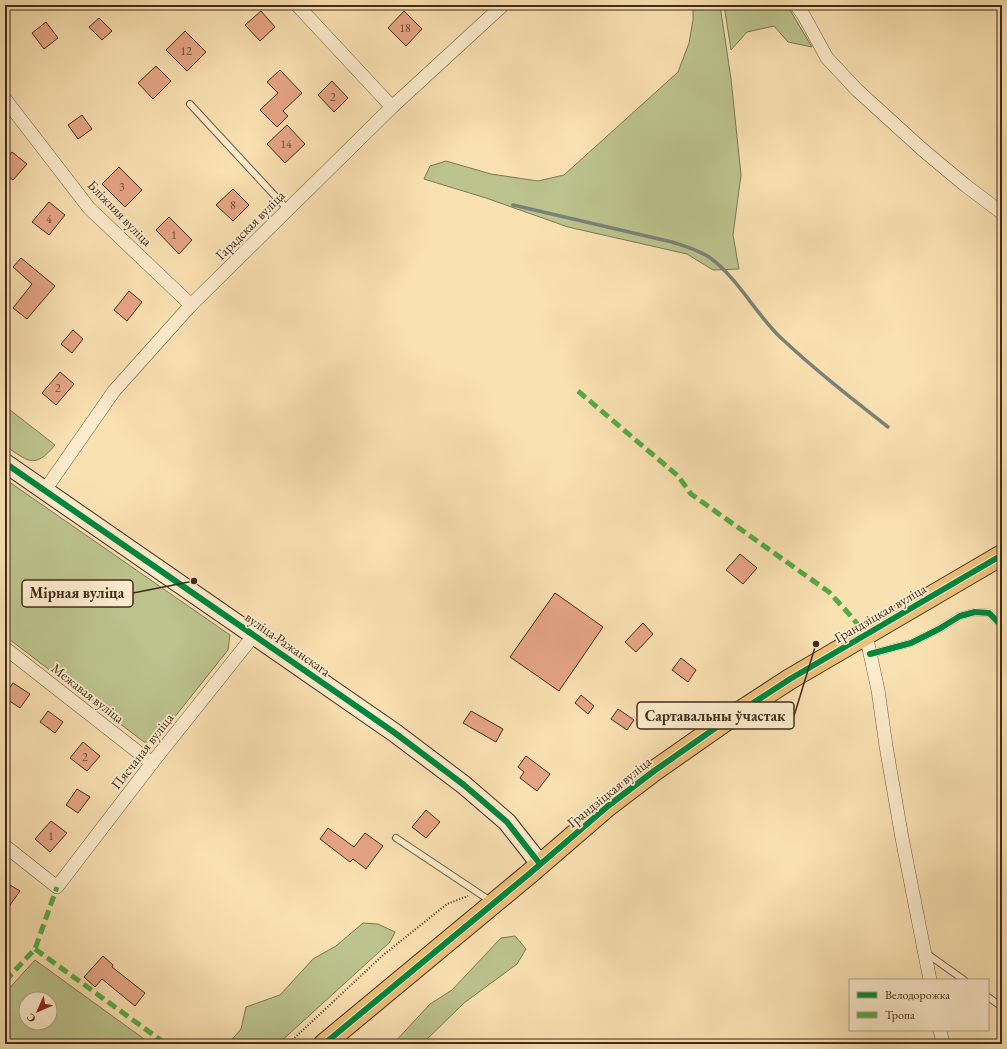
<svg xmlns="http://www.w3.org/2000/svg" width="1007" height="1049" viewBox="0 0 1007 1049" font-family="'EB Garamond',serif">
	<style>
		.green { fill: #bcc38d; stroke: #7e7755; fill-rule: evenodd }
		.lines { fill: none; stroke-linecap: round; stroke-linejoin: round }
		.stream { stroke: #7a8278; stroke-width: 3.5 }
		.building { fill: #e6a585; stroke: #412b1d }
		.lane-casing { stroke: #6f5842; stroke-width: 8 }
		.street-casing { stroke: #6f5842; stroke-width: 14 }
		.secondary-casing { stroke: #412b1d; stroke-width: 20 }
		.primary-casing { stroke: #412b1d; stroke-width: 22 }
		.path { stroke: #412b1d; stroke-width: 2; stroke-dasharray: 1 2; stroke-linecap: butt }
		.lane { stroke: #fceccd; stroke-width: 6 }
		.street { stroke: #fceccd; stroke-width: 13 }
		.secondary { stroke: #fceccd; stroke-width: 18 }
		.primary { stroke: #edc079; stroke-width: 20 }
		.quiet { stroke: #56ab43; stroke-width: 5; stroke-dasharray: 10 5; stroke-linecap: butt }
		.cycleway-casing { stroke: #fceccd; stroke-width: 8 }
		.cycleway { stroke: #00873e; stroke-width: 6 }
		.labels { text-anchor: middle; stroke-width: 3.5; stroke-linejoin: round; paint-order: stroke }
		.number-label { font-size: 12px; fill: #6a4a37 }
		.street-label { font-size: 14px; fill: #412b1d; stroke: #fceccd }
		.leader { fill: none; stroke: #412b1d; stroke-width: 1.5 }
		.callout-dot { fill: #412b1d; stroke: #fceccd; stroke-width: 1.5 }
		.callout { fill: #fceccd; stroke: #412b1d; stroke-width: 1.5 }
		.callout-label { font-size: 15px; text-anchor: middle; font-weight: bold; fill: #412b1d }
	</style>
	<rect width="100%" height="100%" fill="#fae1b2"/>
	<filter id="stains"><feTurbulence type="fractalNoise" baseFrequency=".005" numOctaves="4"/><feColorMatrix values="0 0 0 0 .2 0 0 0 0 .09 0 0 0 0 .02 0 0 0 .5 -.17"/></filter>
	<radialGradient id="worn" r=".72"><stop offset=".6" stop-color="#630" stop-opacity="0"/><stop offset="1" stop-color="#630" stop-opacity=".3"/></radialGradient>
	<g class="green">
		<polygon points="693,5 720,5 731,79 741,175 733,235 739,269 713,270 687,254 568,227 486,198 424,179 430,166 446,161 491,174 538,181 564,175 678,72 689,43 693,20"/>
		<polygon points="724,5 787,5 812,47 788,42 774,26 747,32 731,50"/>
		<path d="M5,406l50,39c-21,25 -26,16 -50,1z"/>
		<polygon points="5,479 230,635 228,650 154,743 144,742 5,636"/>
		<polygon points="363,923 378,924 395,932 390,942 278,1044 228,1044 241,1029 246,1007 280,995 313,959 336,946"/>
		<polygon points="515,936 526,949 517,964 464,1003 422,1044 393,1044 430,1004 452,990 501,938"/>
		<path d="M35,960l116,84h-146v-51zM26,999h24v24h-24z"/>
	</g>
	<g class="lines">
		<path class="stream" d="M513,205l159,37c12,4 26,8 37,15 28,20 46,56 71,80 34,32 71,61 108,90"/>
	</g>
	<g class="building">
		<polygon points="261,11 275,27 260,41 245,25"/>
		<polygon points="404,11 422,29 406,46 388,28"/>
		<polygon points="99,18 112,31 102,40 89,27"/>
		<polygon points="46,22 58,38 44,49 32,33"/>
		<polygon points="185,31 206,52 187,71 166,50"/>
		<polygon points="156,66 171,81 153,99 138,83"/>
		<polygon points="280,70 302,93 283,111 288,116 277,127 260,110 278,93 267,82"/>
		<polygon points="332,81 348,98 334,112 318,95"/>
		<polygon points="82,115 92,129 78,139 68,125"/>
		<polygon points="287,125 305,144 285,163 267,144"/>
		<polygon points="12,152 27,164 13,180 5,174 5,161"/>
		<polygon points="119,167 142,190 125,207 102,184"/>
		<polygon points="233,189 249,205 233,221 216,205"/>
		<polygon points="49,202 65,215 49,235 32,222"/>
		<polygon points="169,217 192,240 179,254 156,230"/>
		<polygon points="21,258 55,286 27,319 13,308 32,284 13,267"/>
		<polygon points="129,291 142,302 127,321 114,310"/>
		<polygon points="73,330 83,339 72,353 61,344"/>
		<polygon points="60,372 74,384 56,405 42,393"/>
		<polygon points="740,554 757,568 743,584 726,570"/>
		<polygon points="555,593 603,627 559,691 510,657"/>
		<polygon points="643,623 653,634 636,652 625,642"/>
		<polygon points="681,658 696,670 688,682 672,670"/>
		<polygon points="13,683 30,694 20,708 5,698 5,694"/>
		<polygon points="581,695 594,706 588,714 575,703"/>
		<polygon points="618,709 634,720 627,730 611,719"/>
		<polygon points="48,711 63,722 55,733 40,722"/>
		<polygon points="471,711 503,729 496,742 463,723"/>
		<polygon points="83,742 100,756 87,771 70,758"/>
		<polygon points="526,756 550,774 537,791 520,778 524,772 518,767"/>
		<polygon points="77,789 90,797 78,813 66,805"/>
		<polygon points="426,810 440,822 426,838 412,827"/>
		<polygon points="51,821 67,833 50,852 35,839"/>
		<polygon points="328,828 354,847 365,833 383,846 366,869 353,859 350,862 320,839"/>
		<polygon points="5,882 20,891 5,912"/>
		<polygon points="103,956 113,965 112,967 145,993 135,1006 102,979 95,987 84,977"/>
	</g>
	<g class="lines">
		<defs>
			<g id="lane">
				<polyline points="190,104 288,210"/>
				<polyline points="870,654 911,643 939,629 960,616 975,612 989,613 1002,626"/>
				<polyline points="396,838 492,902"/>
				<polyline points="926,953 964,980"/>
				<polyline points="988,997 1002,1007"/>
			</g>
			<g id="street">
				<polyline points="297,5 392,107"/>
				<polyline points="796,5 804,16 827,58 857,90 923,150 965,185 1002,213"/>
				<polyline points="5,99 89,208 191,305"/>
				<polyline points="45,490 114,391 191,305 392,107 503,5"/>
				<polyline points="866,635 878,690 886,746 902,838 930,980"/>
				<polyline points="5,648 152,763"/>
				<polyline points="5,846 57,887 152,763 254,635"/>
				<polyline points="940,1030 943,1044"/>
			</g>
			<polyline id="secondary" points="5,463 395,733 464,785 507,822 540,864"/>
			<polyline id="primary" points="324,1044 529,874 608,806 654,771 724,722 790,679 1002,555"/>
		</defs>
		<use href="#lane" class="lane-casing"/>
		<use href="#street" class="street-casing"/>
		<use href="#secondary" class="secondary-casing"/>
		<use href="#primary" class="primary-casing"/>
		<polyline class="path" points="288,1044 382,956 447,904 468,896"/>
		<use href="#lane" class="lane"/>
		<use href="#street" class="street"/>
		<use href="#secondary" class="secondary"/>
		<use href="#primary" class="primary"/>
		<g class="quiet">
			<polyline points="578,391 678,476 691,494 829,592 850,615 866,635"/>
			<polyline points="35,949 166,1044"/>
			<polyline points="5,981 35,949 57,887"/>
		</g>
		<defs>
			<g id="cycleway">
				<polyline points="5,463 395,733 464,785 507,822 540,864"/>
				<polyline points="870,654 911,643 939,629 960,616 975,612 989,613 1002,626"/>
				<polyline points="324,1044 529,874 608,806 654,771 724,722 790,679 1002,555"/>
			</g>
		</defs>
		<use href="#cycleway" class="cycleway-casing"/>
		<use href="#cycleway" class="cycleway"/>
	</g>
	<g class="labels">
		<g class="number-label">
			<text x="405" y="32">18</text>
			<text x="186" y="55">12</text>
			<text x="333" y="101">2</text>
			<text x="286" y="148">14</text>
			<text x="122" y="191">3</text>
			<text x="233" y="209">8</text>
			<text x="49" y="223">4</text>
			<text x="174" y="239">1</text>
			<text x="58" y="392">2</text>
			<text x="85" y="761">2</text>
			<text x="51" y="840">1</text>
		</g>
		<g class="street-label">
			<text transform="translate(120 213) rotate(46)" y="5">Бліжняя вуліца</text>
			<text transform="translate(250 225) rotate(-45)" y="5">Гарадская вуліца</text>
			<text transform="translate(880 613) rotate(-30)" y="5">Грандзіцкая вуліца</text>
			<text transform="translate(288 644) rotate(35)" y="5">вуліца Ражанскага</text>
			<text transform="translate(88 693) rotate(38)" y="5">Межавая вуліца</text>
			<text transform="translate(142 751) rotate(-52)" y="5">Пясчаная вуліца</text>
			<text transform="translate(609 792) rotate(-39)" y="5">Грандзіцкая вуліца</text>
		</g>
	</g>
	<path class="leader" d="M194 581L133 593M816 644L794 716"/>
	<g class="callout-dot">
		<circle cx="194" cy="581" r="4"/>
		<circle cx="816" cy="644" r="4"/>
	</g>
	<g class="callout">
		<rect x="22" y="580" width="111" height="27" rx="4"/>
		<rect x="637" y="702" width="157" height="27" rx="4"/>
	</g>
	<g class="callout-label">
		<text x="77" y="598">Мірная вуліца</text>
		<text x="715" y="721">Сартавальны ўчастак</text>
	</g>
	<rect width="1007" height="1049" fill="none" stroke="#fae1b2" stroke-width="20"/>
	<rect x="6" y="6" width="995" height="1037" fill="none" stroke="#412b1d" stroke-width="2"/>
	<rect x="10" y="10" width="987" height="1029" fill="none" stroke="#412b1d"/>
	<rect x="849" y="979" width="140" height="52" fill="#fceccd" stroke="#b19f87"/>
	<rect x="857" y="992" width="20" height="6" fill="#00873e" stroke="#b19f87"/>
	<text x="885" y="999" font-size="12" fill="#412b1d">Велодорожка</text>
	<rect x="857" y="1012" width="20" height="6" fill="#56ab43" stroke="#b19f87"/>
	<text x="885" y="1019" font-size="12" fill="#412b1d">Тропа</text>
	<g transform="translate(38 1011) rotate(225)"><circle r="19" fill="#fceccd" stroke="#b19f87"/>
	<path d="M0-3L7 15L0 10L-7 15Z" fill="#8f2418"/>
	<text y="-6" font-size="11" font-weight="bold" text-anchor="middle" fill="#412b1d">С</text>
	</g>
	<rect width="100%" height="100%" filter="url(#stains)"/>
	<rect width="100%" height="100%" fill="url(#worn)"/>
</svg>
